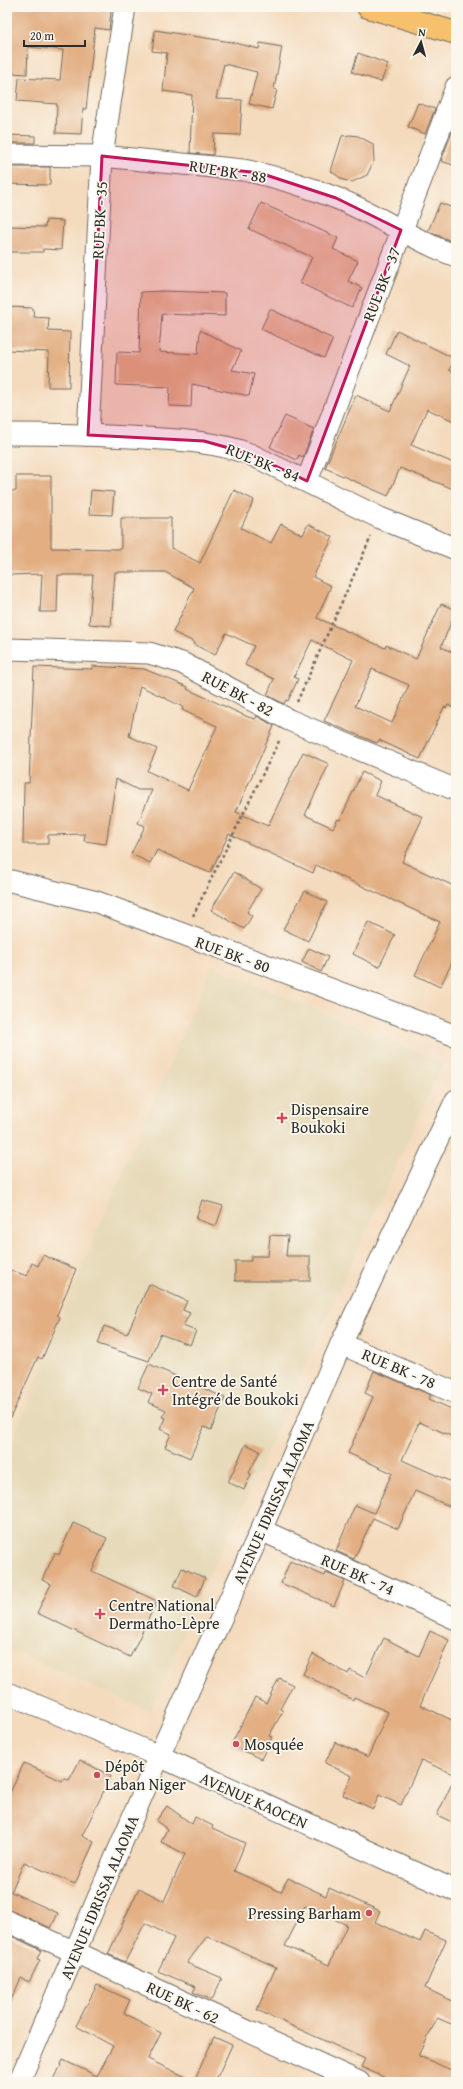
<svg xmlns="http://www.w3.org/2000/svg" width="463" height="2089" viewBox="0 0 463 2089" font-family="'Gentium Book Plus',serif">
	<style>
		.built { fill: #e7daba }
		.building { fill: #e2ae82; fill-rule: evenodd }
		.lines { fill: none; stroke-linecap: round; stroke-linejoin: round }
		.minor-casing { stroke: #71695e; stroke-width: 23 }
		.major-casing { stroke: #71695e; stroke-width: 24 }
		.path { stroke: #71695e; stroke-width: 2.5; stroke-dasharray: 3 3; stroke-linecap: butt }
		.minor { stroke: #fff; stroke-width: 21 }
		.major { stroke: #f7c06c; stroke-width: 22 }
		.marked { fill: #c2185b; fill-opacity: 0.2; stroke: #c2185b; stroke-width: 3; stroke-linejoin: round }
		.poi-dot { fill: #d1495b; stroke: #fbf7ec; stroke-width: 1.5 }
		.labels { text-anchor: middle; stroke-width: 3.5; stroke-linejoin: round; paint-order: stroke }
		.street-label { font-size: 16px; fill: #2b2b2b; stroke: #fbf7ec }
		.poi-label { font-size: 16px; fill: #2b2b2b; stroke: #fbf7ec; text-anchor: start }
	</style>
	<rect width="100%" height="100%" fill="#fbf7ec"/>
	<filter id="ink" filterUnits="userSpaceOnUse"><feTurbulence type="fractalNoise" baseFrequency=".025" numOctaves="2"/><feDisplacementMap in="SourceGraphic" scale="8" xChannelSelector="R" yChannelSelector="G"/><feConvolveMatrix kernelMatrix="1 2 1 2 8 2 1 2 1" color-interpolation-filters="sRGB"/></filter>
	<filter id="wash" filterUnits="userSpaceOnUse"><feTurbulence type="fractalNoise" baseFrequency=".012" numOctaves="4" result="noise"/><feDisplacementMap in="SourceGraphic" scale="16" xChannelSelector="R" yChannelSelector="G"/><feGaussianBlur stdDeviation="0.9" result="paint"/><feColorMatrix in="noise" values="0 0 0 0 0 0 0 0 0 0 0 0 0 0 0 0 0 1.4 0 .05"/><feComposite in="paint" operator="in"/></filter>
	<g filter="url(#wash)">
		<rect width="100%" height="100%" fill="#f4dbbe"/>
		<polygon class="built" points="212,966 443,1063 310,1354 248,1496 207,1579 150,1711 7,1649 7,1455 82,1266"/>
		<g id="blocks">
			<g class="building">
				<polygon points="7,7 71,7 111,12 109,30 95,28 86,109 83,109 81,134 56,133 57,104 17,101 19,78 60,80 63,50 28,47 27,74 7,73"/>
				<polygon points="155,30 231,42 259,49 260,43 282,47 274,89 277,90 272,109 249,104 257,72 224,64 216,99 242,100 240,135 214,134 213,155 190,153 192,95 163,91 167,53 152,51"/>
				<polygon points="358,53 388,64 381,82 352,72"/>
				<polygon points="418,103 435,109 425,134 408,127"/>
				<polygon points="456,121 456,166 441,161"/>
				<polygon points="7,135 35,136 35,143 7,143"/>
				<polygon points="350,135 358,136 373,144 374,161 367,175 352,182 343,180 331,171 342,136"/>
				<polygon points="7,167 50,167 50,185 7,184"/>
				<polygon points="261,203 338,238 333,249 358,261 348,281 362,288 352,308 300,283 312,257 249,229"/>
				<polygon points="440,203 456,209 456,243 428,231"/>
				<polygon points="46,220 63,221 61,250 43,249 43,252 7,252 7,226 45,227"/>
				<polygon points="163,291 225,293 225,316 162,314 159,352 198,354 200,330 241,351 232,370 254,374 249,396 192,384 191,407 169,406 170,387 116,385 117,352 139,353 141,292"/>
				<polygon points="7,307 33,308 34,317 49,318 48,331 70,332 69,387 48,387 49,352 7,350"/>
				<polygon points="270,309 333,339 324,358 261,329"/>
				<polygon points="397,330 455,359 449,370 456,373 456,422 427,409 411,445 456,464 456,490 400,468 388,496 325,468 356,395 390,411 410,366 386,354"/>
				<polygon points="285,416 314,429 303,457 299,455 297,460 270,447"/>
				<path d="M16,476h35v72l70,1v-31h50v30l29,15 34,-73 20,10 -13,28 30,15 10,-19 22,11 5,-11 25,13 -20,40 18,9 -14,32 68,30 1,-3 30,14 25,-55 15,6 -15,37 15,7v55l-8,-4 -2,3 -2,-1 -24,52 -41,-19 -2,3 -53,-22 29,-61 -41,-20 -18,37 4,2 -10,22 -2,-1 -2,4 -17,-9 7,-16 -29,-14 9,-19 -28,-13 -11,22 -22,-11 1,-2 -21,-10 21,-44 -29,-16h-50l-4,54 -22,-2 4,-49h-35l-1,37h-17l2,-38 -35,1v-84h9zM372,669l37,16 -17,38 -37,-17z"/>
				<polygon points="91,490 114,492 112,515 89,514"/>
				<path d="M92,666l52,3 44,18 -1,2 61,28 7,2 2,-3 17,10 -38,86 32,14 35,-74 26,12 -24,51 28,13 5,-9 2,1 22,-48 19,9 -6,14 48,22 -21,45 54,25v67l-16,33 -25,-12 25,-53 -124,-57 -3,8 -84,-39 -19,39 -53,-23 -7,13 -19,-9 14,-28 -7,-3 14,-33h-14l-22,-11 -10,65 -22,-3 1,-7 -37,1v9h-25l1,-61h5l5,-116 58,2zM140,686l43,21 -1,3 35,16 -29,64 -41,-19 10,-22 -28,-13z"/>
				<polygon points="234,872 261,889 247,912 252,916 244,929 211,910"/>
				<polygon points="305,891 327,902 308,941 283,929"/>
				<polygon points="368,922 395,935 379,967 353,954"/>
				<polygon points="309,948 328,957 321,972 302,962"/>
				<polygon points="202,1200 223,1206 216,1226 196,1219"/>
				<polygon points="270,1235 288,1236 286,1256 310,1256 310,1281 235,1281 235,1261 251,1261 251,1256 268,1256"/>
				<polygon points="43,1255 76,1269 57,1315 60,1317 42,1359 38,1357 7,1425 7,1269 27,1276 32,1263 38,1266"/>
				<polygon points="149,1284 187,1301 183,1310 190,1313 183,1326 196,1331 190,1345 160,1334 149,1361 98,1344 104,1326 127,1334"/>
				<polygon points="149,1364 225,1398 211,1430 204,1427 190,1458 165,1447 171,1434 160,1429 165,1418 162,1417 166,1410 148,1402 152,1394 138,1388"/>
				<polygon points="374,1371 431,1395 429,1399 456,1411 456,1438 419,1422 402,1460 456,1484 456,1509 415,1491 398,1529 373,1518 354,1559 336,1551 355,1505 374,1513 392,1473 348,1453 373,1397 365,1393"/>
				<polygon points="246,1444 260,1451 249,1473 251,1474 244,1490 228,1482"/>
				<polygon points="73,1523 107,1538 92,1571 157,1601 130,1657 37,1613 51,1584 42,1580 55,1553 59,1555"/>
				<polygon points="290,1561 325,1576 326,1573 345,1581 334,1606 281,1583"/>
				<polygon points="182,1568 205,1578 197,1597 174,1586"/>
				<polygon points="430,1631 449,1640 420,1705 456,1722 456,1824 437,1815 456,1775 421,1760 401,1805 379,1795 373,1809 343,1795 352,1776 325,1763 335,1742 368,1757 388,1712 354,1697 353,1700 303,1674 313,1654 348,1674 350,1670 365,1678 384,1638 419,1656"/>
				<polygon points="279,1678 293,1685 280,1709 283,1711 269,1736 272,1737 261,1759 231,1745 255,1697 266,1703"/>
				<polygon points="80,1760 111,1776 82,1836 94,1842 75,1884 24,1862 11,1892 58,1913 51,1928 7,1909 7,1841 12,1830 7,1828 7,1799 24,1763 62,1781 64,1778 69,1780"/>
				<path d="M167,1806l25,18 3,-7 18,9 -1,2 33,15 -11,28 47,21 7,-14 38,18 3,-8 51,23 -5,11 45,20 5,-11 21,9 -21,48 31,15v23l-19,-8 -18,38 37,16v10h-61l-34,-15 4,-8 -108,-49 19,-43 -69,-31 -20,27 35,15 -10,22 -19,-8 3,-5 -38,-16 16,-33 -29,-15 -20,39 -17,-8 31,-66 25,13 21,-47 -24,-12 6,-13 -11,-8zM305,1906l42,19 -18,40 -44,-19z"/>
				<polygon points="7,1934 41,1950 37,1959 40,1960 29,1982 21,1978 7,2009"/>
				<polygon points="97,1985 130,2000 124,2013 161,2033 148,2059 194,2081 214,2037 232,2045 215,2082 53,2082 63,2060 97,2076 113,2046 76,2026"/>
			</g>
		</g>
	</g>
	<g filter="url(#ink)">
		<use href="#blocks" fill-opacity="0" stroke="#71695e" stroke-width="1"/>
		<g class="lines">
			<defs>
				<g id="minor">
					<path d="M7,155l95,1 141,14c31,6 63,16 93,28 41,16 78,43 120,58"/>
					<path d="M7,434c46,0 92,1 138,4 37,2 71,4 105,16l130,64 76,31"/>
					<polyline points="88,435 102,156 125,7"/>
					<polyline points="307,481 456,87"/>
					<polyline points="7,649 149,653 182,663 289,720 456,790"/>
					<polyline points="7,880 97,902 456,1036"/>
					<polyline points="341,1344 456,1393"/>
					<polyline points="261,1530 456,1619"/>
					<polyline points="7,1693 159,1756 456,1891"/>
					<polyline points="7,1921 359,2082"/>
					<polyline points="19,2082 159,1756 261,1530 341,1344 456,1100"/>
				</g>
				<polyline id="major" points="368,7 456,33"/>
			</defs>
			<use href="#minor" class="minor-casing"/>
			<use href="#major" class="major-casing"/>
			<g class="path">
				<polyline points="297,702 371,537"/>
				<polyline points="193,916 280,739"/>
			</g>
			<use href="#minor" class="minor"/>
			<use href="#major" class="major"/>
		</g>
	</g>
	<path class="marked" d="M102,156l158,17 76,25 65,32 -94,251 -57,-27 -46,-13 -116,-6z"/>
	<g class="poi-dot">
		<path d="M280 1112h4v4h4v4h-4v4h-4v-4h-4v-4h4z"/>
		<path d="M161 1384h4v4h4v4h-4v4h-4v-4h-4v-4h4z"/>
		<path d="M98 1608h4v4h4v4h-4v4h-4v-4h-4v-4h4z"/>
		<circle cx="236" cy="1744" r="4"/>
		<circle cx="97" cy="1775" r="4"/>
		<circle cx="369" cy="1913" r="4"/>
	</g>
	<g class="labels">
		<g class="street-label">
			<text transform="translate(228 171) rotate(9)" y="6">RUE BK - 88</text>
			<text transform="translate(99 220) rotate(-87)" y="6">RUE BK - 35</text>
			<text transform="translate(381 284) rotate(-69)" y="6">RUE BK - 37</text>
			<text transform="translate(263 462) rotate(22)" y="6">RUE BK - 84</text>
			<text transform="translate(238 693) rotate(28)" y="6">RUE BK - 82</text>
			<text transform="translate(233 954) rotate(20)" y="6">RUE BK - 80</text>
			<text transform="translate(399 1368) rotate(23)" y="6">RUE BK - 78</text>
			<text transform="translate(273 1502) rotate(-66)" y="6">AVENUE IDRISSA ALAOMA</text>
			<text transform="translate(358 1574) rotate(24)" y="6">RUE BK - 74</text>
			<text transform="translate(254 1800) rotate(24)" y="6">AVENUE KAOCEN</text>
			<text transform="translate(99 1897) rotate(-67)" y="6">AVENUE IDRISSA ALAOMA</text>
			<text transform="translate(183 2002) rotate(25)" y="6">RUE BK - 62</text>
		</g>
		<g class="poi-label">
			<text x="291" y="1115">Dispensaire<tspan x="291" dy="18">Boukoki</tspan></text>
			<text x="172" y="1387">Centre de Santé<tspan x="172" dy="18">Intégré de Boukoki</tspan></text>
			<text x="109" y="1611">Centre National<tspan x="109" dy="18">Dermatho-Lèpre</tspan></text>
			<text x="244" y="1750">Mosquée</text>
			<text x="105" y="1772">Dépôt<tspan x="105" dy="18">Laban Niger</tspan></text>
			<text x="361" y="1919" text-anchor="end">Pressing Barham</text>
		</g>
	</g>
	<rect width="463" height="2089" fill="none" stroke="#fbf7ec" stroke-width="24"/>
	<g transform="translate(421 42) rotate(6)" stroke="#fbf7ec" stroke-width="3" paint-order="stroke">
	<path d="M0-3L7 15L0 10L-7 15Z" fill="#2b2b2b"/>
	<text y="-6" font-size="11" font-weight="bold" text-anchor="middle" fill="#2b2b2b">N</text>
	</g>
	<path d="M24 40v6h61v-6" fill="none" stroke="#2b2b2b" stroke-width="2"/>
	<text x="30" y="40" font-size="12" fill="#2b2b2b" stroke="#fbf7ec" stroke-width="3" paint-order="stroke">20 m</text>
</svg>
